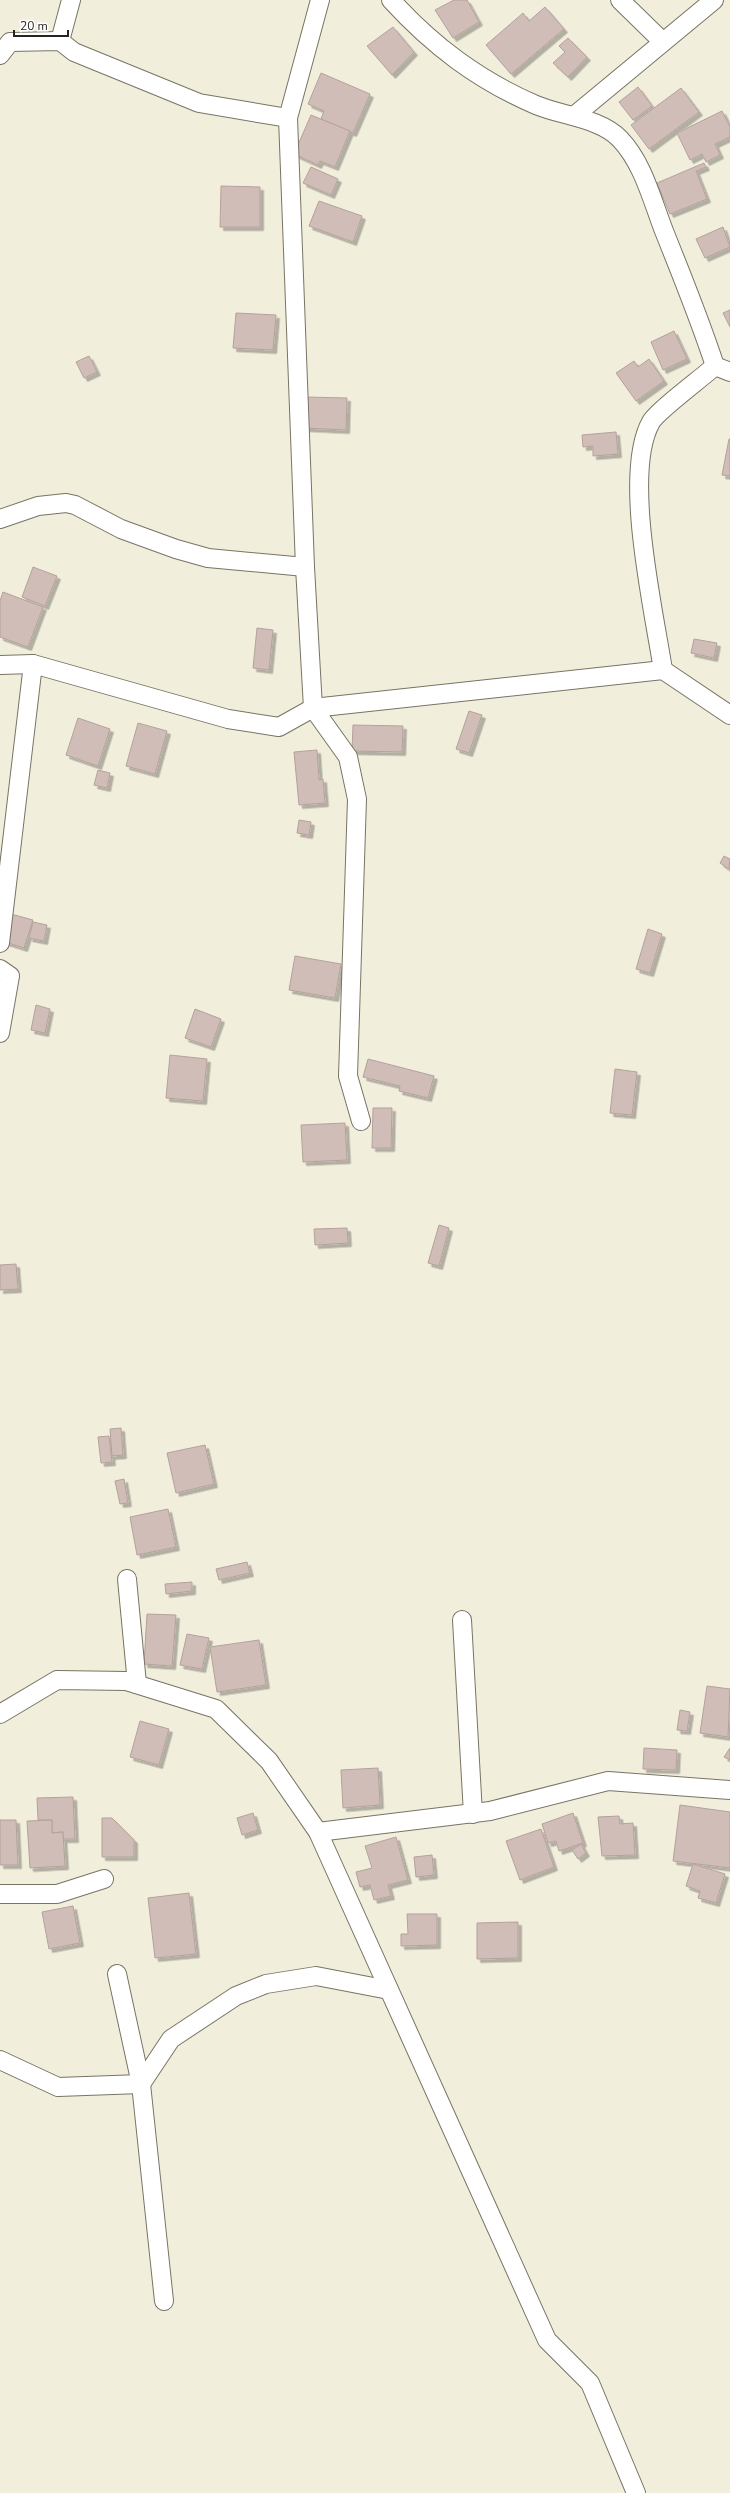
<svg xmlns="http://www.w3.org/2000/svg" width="730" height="2493" viewBox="0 0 730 2493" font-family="'Nunito Sans',sans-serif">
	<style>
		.building { fill: #d1bdb8; stroke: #b4a19c; filter: url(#shadow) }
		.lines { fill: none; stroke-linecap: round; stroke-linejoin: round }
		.minor-casing { stroke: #787464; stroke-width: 20 }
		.minor { stroke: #fff; stroke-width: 18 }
	</style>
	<defs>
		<filter id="shadow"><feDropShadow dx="3.5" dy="3.5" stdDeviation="0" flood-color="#0004"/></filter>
	</defs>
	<rect width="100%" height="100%" fill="#f2eedc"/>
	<g class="building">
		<polygon points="454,0 467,0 479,22 453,38 435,10"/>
		<polygon points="545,7 564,29 511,74 486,45 523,13 529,21"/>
		<polygon points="393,27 414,52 392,75 367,46"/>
		<polygon points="568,38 587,57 568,77 553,63 565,52 559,46"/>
		<polygon points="321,73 370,94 353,133 321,119 324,111 308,104"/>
		<polygon points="638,87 652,106 633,120 619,102"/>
		<polygon points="681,88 699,112 649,149 631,125"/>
		<polygon points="722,111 730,127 730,137 715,144 720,155 706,162 702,154 690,160 677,133"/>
		<polygon points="311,115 350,131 335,167 320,161 318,165 294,154"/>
		<polygon points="704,163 706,167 696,171 707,199 670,214 657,183"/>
		<polygon points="311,167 338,179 331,195 303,183"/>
		<polygon points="221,186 260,187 260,227 220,227"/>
		<polygon points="319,201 362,216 353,242 309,226"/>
		<polygon points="723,227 730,247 705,258 696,239"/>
		<polygon points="730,310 730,327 723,313"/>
		<polygon points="236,313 276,315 273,350 233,348"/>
		<polygon points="674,331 687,359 663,370 651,342"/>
		<polygon points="89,356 97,372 84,378 76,362"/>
		<polygon points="649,359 664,381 636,401 616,373 634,361 638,367"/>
		<polygon points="306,397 347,398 346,430 305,428"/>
		<polygon points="616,432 618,454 593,456 593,446 583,447 582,435"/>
		<polygon points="729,439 730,439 730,476 722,475"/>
		<polygon points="33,567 57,576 45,606 22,597"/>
		<polygon points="3,592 43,607 28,647 0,637 0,601"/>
		<polygon points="257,628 273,630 269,670 253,668"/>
		<polygon points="694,639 717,643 714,658 691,653"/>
		<polygon points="469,711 482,715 469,753 456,749"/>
		<polygon points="78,718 110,729 98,766 66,755"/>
		<polygon points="138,723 167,731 155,774 126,766"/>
		<polygon points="353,725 403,726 402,752 352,751"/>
		<polygon points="317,750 319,780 323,779 325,803 299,805 294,752"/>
		<polygon points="98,770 110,773 107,788 94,785"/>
		<polygon points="299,820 311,822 309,835 297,833"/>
		<polygon points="724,856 730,859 729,869 720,863"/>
		<polygon points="11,914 33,920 24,948 2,941"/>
		<polygon points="33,922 47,925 44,941 29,938"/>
		<polygon points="648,929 662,934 650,973 636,969"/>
		<polygon points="295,956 341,964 335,998 289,990"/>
		<polygon points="36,1005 50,1009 45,1033 31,1030"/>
		<polygon points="195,1009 221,1019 211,1047 185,1038"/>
		<polygon points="170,1055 207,1059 203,1101 166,1098"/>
		<polygon points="368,1059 434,1076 428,1098 399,1091 400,1086 363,1077"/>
		<polygon points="615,1069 637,1072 632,1115 610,1113"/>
		<polygon points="373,1108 392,1108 391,1148 372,1148"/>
		<polygon points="345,1123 347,1160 303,1162 301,1125"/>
		<polygon points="439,1225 449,1228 439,1266 428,1263"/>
		<polygon points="347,1228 348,1243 315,1245 314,1229"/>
		<polygon points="16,1264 18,1289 0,1290 0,1265"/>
		<polygon points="121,1428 123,1455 112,1456 110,1429"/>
		<polygon points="109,1436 112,1462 101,1463 98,1437"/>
		<polygon points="205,1445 214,1484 176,1493 167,1453"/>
		<polygon points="124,1479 128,1503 120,1504 115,1481"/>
		<polygon points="168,1509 176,1547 137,1555 130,1517"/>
		<polygon points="247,1562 250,1573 219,1580 216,1569"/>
		<polygon points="192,1582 192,1591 166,1594 165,1584"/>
		<polygon points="147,1614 176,1615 172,1666 144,1664"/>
		<polygon points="187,1634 209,1638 202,1669 180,1665"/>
		<polygon points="259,1640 266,1685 217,1692 210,1647"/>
		<polygon points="707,1686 730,1689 728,1737 700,1733"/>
		<polygon points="680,1710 690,1712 687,1731 677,1730"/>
		<polygon points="140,1721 169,1729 159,1765 130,1757"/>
		<polygon points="644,1748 677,1750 676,1770 643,1769"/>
		<polygon points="730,1748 730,1760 724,1757"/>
		<polygon points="378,1768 380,1805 343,1808 341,1770"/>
		<polygon points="73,1797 75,1839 63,1839 63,1832 52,1833 52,1820 38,1820 37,1798"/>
		<polygon points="680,1805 730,1812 730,1868 673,1861"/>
		<polygon points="253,1813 258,1830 242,1835 237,1818"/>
		<polygon points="573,1813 583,1843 559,1851 556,1841 548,1843 542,1824"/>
		<polygon points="619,1816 620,1824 633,1823 635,1855 602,1856 598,1817"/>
		<polygon points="102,1818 112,1818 134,1840 134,1857 102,1857"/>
		<polygon points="0,1820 16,1820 18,1865 0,1865"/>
		<polygon points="52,1820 52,1833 63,1832 65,1866 30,1868 27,1821"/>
		<polygon points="541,1829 554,1867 520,1880 506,1841"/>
		<polygon points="396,1837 408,1880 388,1885 391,1896 374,1900 370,1885 360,1887 356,1872 372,1868 365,1846"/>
		<polygon points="581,1844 586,1853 578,1859 572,1850"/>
		<polygon points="432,1855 434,1875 416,1877 414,1857"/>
		<polygon points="693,1864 725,1874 716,1903 698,1898 700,1891 686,1886"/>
		<polygon points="189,1893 196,1954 155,1958 148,1898"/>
		<polygon points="73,1906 80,1943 49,1949 42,1912"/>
		<polygon points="407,1914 437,1914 437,1945 401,1946 401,1934 408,1934"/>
		<polygon points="518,1922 518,1958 477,1959 477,1923"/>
	</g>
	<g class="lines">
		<defs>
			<g id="minor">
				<polyline points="320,0 288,118 305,567 313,708 348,757 357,799 348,1076 361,1121"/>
				<path d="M391,0c42,46 87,80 145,105 26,11 64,13 84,34 23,24 32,61 44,92 18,45 36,89 51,135l15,6"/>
				<polyline points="620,0 663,42"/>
				<polyline points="60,41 71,0"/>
				<polyline points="0,55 10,42 60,41 74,52 199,103 288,118"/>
				<polyline points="574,116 714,0"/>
				<polyline points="0,519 38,506 66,503 75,505 121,529 176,549 208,558 305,567"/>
				<polyline points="0,665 33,664 228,719 279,727 313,708 663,670 730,715"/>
				<path d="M663,670c-9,-59 -41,-197 -12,-248 6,-11 52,-45 64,-56"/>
				<polyline points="0,943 33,664"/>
				<polyline points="0,969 10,976 0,1033"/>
				<polyline points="127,1579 137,1684"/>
				<polyline points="462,1620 473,1814"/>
				<polyline points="0,1714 57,1680 126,1681 216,1709 269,1761 318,1832 547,2340 590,2383 636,2493"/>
				<polyline points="318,1832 490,1811 608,1781 730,1790"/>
				<polyline points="0,1894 57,1894 104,1879"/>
				<polyline points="117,1974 141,2084 164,2301"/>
				<polyline points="0,2060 58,2087 141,2084 171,2039 236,1996 266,1984 316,1976 389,1990"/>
			</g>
		</defs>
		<use href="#minor" class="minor-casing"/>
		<use href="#minor" class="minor"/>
	</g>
	<path d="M14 30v6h54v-6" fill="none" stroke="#27251f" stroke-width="2"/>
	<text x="20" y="30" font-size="12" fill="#27251f" stroke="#ffffff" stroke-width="3" paint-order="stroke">20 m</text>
</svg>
